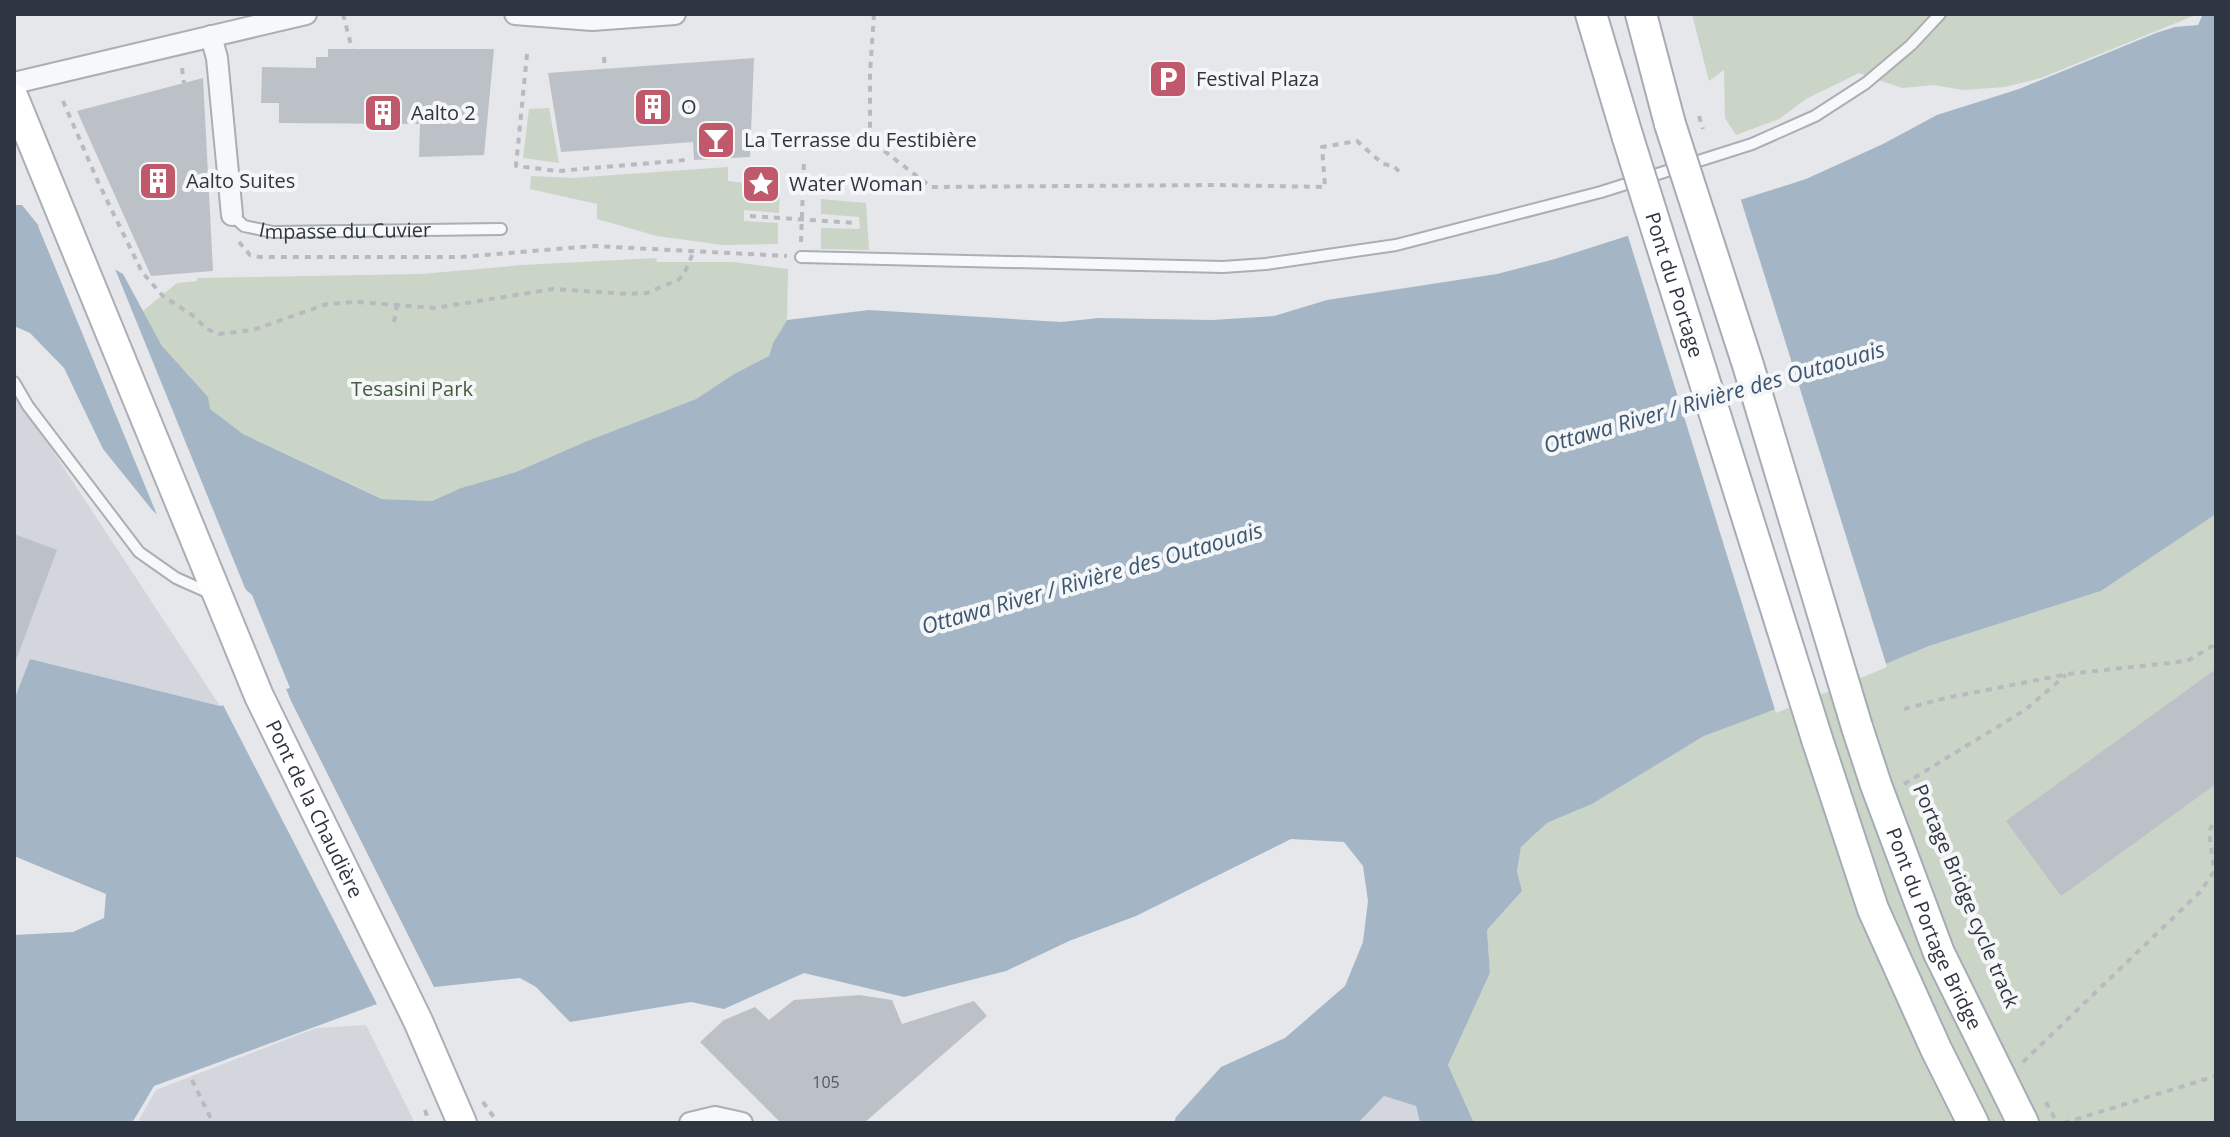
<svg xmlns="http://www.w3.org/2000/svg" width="2230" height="1137" viewBox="0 0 2230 1137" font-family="'Open Sans',sans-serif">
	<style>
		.built { fill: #d3d6dc }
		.green { fill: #cad4c7 }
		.water { fill: #a4b6c6 }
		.pier { fill: #e5e7eb }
		.building { fill: #bcc1c7 }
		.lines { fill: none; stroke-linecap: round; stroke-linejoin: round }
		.service-casing { stroke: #aaaeb5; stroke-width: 14 }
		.minor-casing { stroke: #aaaeb5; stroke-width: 24 }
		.secondary-casing { stroke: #aaaeb5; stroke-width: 32 }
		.primary-casing { stroke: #a5acb5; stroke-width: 34 }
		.path { stroke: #b7babe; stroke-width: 4; stroke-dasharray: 6 6; stroke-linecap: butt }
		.service { stroke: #f7f8f9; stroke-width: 10 }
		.minor { stroke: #f7f8f9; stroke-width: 20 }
		.secondary { stroke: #fff; stroke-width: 28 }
		.primary { stroke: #fff; stroke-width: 30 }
		.primary-bridge-casing { stroke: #a5acb5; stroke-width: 34; stroke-linecap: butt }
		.path-bridge { stroke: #b7babe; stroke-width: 4; stroke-dasharray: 6 6; stroke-linecap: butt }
		.primary-bridge { stroke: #fff; stroke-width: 30 }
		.labels { text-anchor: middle; stroke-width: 8; stroke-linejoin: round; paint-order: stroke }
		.number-label { font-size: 16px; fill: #525962 }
		.poi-label { font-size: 20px; fill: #2e3641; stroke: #f4f6f8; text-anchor: start }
		.street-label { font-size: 20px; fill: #2e3641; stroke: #f4f6f8 }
		.park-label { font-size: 20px; fill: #445c3d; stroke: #f4f6f8 }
		.water-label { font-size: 22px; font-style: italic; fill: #3c5671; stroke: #f4f6f8 }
	</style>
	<rect width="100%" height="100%" fill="#e5e7eb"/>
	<g class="built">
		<polygon points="14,392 220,706 30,659 14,700"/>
		<polygon points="366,1025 415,1123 137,1123 156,1090 316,1028"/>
		<polygon points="1384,1096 1416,1106 1420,1123 1358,1123"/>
	</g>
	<g class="green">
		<polygon points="1692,14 2198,14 2041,78 2005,87 1963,90 1934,85 1902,88 1859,73 1806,99 1779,119 1736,135 1725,118 1724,70 1709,81"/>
		<polygon points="549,108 559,163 523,158 529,109"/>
		<polygon points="728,167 728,181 780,187 779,213 744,210 744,221 778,223 778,244 722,245 657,236 597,219 597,204 530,189 531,176 571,178"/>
		<polygon points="821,199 866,203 869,250 821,249 821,228 860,229 859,217 821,214"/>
		<polygon points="657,258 656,262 733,262 788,269 787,320 773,343 769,356 734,374 696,399 587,441 516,472 461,488 432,501 383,499 243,434 209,409 188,374 180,368 162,346 143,311 177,283 197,281 197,278 421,274 523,265"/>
		<polygon points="2216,514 2216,1123 1474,1123 1448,1065 1490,973 1487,930 1522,891 1517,871 1521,847 1547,823 1592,804 1704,736 1929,646 2101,591"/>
	</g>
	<polygon class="water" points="2203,14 2216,14 2216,514 2101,591 1929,646 1768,712 1704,736 1592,804 1547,823 1521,847 1517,871 1522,891 1487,930 1490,973 1448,1065 1474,1123 1420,1123 1416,1106 1384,1096 1358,1123 1174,1123 1176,1117 1221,1067 1285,1038 1345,986 1363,942 1368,901 1363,866 1344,842 1291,839 1136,916 1069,941 1006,971 904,997 804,973 724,1009 691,1002 570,1022 536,987 520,978 434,987 377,1004 154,1086 132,1123 14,1123 14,935 73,932 104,918 106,894 14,856 14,700 30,659 220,706 290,688 252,595 153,511 103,449 64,368 30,333 14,326 14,205 22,205 39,226 123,274 162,346 208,397 210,409 243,434 382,499 432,501 461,488 516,472 587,441 696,399 734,374 769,356 773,343 787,320 869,310 1061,322 1099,318 1212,320 1274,316 1327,300 1497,274 1555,259 1806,179 1883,144 1937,115 2019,89 2156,33 2175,27 2198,25"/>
	<g class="pier">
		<polygon points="1740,197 1887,667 1776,713 1627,233"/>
		<polygon points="44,224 113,264 291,701 436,991 379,1008 221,701 284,685 248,598 160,522 38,226"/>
	</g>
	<g class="building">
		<polygon points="328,49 494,49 484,155 419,157 420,124 279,123 279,103 261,103 262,67 316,68 316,57 328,57"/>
		<polygon points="754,58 750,157 694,160 693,142 561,152 548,73"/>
		<polygon points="203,78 213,271 151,276 77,111"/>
		<polygon points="14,534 57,550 16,660 14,660"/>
		<polygon points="2216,669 2216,784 2061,896 2006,821"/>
		<polygon points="859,995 892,1000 902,1024 974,1001 987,1016 864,1123 781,1123 700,1042 724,1020 755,1007 769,1020 794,1000"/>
	</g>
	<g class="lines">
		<defs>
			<g id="service">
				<path id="s1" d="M232,215l12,11 29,6 228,-3"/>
				<polyline points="801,257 1223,267 1266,264 1396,245 1601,192 1752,144 1815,116 1866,83 1911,45 1940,14"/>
				<polyline points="14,382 28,406 139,552 176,578 214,595"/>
			</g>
			<g id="minor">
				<polyline points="515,14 592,20 675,14"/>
				<polyline points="211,36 217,58 232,215"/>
				<polyline points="14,83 306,14"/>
				<polyline points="690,1123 715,1117 742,1123"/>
			</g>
			<g id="secondary">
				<path id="s2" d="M14,98l245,598 159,325 44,102"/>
			</g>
			<g id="primary">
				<polyline points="1591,14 1628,138"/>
				<polyline points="1641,14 1670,124"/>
				<path id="s3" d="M1857,727l19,58 63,168 84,170"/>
				<polyline points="1817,739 1873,909 1936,1049 1973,1123"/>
			</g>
		</defs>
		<use href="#service" class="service-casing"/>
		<use href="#minor" class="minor-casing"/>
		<use href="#secondary" class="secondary-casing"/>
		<use href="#primary" class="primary-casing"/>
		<g class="path">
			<polyline points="343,14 352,49"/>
			<polyline points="874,14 870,73 870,140 931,187 1215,185 1325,187 1322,147 1357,141 1383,164 1394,166 1402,175"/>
			<polyline points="527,54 516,166 558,171 686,160"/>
			<polyline points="604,57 605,69"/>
			<polyline points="182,68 184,83"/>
			<polyline points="63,101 99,184 142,272 163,296 192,315 207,329 219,334 253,330 327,304 357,302 435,308 553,289 628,294 647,293 678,280 684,274 693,253"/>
			<polyline points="750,216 856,223"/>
			<polyline points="239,242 250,255 260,257 460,257 594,246 787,256"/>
			<polyline points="801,242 804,161"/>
			<polyline points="394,322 397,305"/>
			<polyline points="1904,709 1946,698 2068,674 2187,661 2216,644"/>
			<polyline points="1904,784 2025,710 2066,675"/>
			<polyline points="2023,1062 2201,891 2214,871 2209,831 2216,819"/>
			<polyline points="192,1080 213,1123"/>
			<polyline points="483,1102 498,1123"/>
			<polyline points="2046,1102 2057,1123"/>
			<polyline points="425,1110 429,1123"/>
			<polyline points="2064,1123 2216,1076"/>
		</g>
		<use href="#service" class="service"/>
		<use href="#minor" class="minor"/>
		<use href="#secondary" class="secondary"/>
		<use href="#primary" class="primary"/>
		<defs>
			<g id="primary-bridge">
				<polyline points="1670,124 1748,365 1857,727"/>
				<path id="s4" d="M1628,138l189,601"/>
			</g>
		</defs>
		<use href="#primary-bridge" class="primary-bridge-casing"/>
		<polyline class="path-bridge" points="1699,116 1703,129"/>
		<use href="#primary-bridge" class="primary-bridge"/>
	</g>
	<defs>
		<symbol id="parking-square" viewBox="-11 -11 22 22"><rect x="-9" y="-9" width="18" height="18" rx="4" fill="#c0596c" stroke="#f4f6f8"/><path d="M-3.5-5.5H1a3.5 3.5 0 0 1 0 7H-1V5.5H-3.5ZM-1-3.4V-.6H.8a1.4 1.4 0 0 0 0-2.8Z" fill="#fff"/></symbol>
		<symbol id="building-square" viewBox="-11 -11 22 22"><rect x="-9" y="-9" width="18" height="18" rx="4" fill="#c0596c" stroke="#f4f6f8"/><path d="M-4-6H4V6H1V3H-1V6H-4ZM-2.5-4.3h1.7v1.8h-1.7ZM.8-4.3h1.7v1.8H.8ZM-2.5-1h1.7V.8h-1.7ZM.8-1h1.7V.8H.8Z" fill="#fff"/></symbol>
		<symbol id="bar-square" viewBox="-11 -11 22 22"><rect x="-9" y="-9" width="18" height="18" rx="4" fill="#c0596c" stroke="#f4f6f8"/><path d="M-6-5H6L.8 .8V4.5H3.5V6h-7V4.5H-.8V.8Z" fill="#fff"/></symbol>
		<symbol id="sight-square" viewBox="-11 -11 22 22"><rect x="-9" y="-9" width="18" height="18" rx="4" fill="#c0596c" stroke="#f4f6f8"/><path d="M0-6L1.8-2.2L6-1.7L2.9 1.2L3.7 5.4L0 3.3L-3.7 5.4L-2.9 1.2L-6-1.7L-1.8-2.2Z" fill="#fff"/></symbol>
	</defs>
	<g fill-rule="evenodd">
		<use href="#parking-square" x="1146" y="57" width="44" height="44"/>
		<use href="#building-square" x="631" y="85" width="44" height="44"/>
		<use href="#building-square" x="361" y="91" width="44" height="44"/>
		<use href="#bar-square" x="694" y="118" width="44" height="44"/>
		<use href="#building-square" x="136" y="159" width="44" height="44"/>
		<use href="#sight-square" x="739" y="162" width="44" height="44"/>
	</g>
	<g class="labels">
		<g class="number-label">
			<text x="826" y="1088">105</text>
		</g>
		<g class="poi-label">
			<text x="1196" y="86">Festival Plaza</text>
			<text x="681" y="114">O</text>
			<text x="411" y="120">Aalto 2</text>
			<text x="744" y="147">La Terrasse du Festibière</text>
			<text x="186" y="188">Aalto Suites</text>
			<text x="789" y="191">Water Woman</text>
		</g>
		<g class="street-label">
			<text dy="7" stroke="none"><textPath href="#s1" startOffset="118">Impasse du Cuvier</textPath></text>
			<text dy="7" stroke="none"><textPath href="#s4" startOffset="154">Pont du Portage</textPath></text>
			<text dy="7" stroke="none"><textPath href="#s2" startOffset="772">Pont de la Chaudière</textPath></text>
			<text transform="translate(1966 896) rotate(67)" y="7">Portage Bridge cycle track</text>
			<text dy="7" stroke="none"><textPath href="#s3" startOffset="216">Pont du Portage Bridge</textPath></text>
		</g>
		<g class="park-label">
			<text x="412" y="396">Tesasini Park</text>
		</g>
		<g class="water-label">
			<text transform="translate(1714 397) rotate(-16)" y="8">Ottawa River / Rivière des Outaouais</text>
			<text transform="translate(1092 578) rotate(-16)" y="8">Ottawa River / Rivière des Outaouais</text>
		</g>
	</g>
	<rect width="2230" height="1137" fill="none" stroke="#2e3641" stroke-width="32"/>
</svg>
